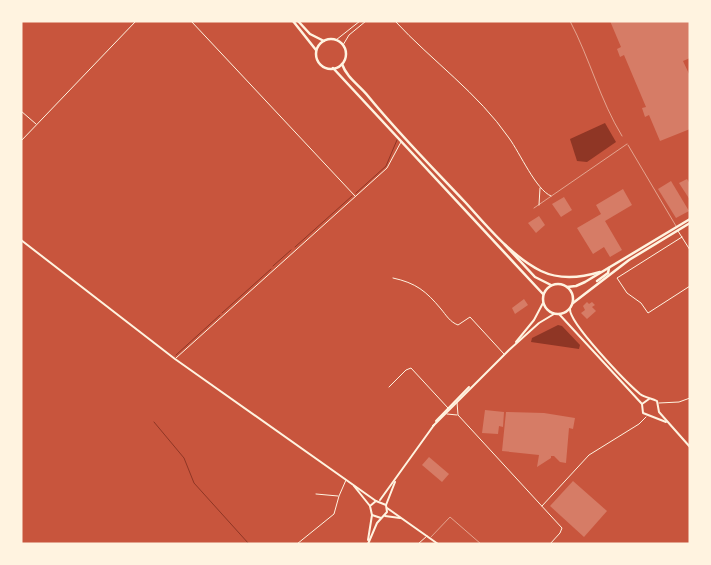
<svg xmlns="http://www.w3.org/2000/svg" width="711" height="565" viewBox="0 0 711 565" font-family="Cabin,sans-serif">
	<style>
		.water { fill: #8f3625 }
		.lines { fill: none; stroke-linecap: round; stroke-linejoin: round }
		.stream { stroke: #8f3625; stroke-width: 1 }
		.building { fill: #d67c66 }
		.service { stroke: #fff3e0; stroke-width: 0.5 }
		.minor { stroke: #fff3e0; stroke-width: 1 }
		.tertiary { stroke: #fff3e0; stroke-width: 2 }
		.secondary { stroke: #fff3e0; stroke-width: 2 }
		.primary { stroke: #fff3e0; stroke-width: 2.5 }
	</style>
	<rect width="100%" height="100%" fill="#c8553d"/>
	<g class="water">
		<polygon points="605,123 616,142 587,162 577,161 570,139"/>
		<polygon points="558,325 562,326 580,345 579,349 531,342 532,338"/>
	</g>
	<g class="lines">
		<g class="stream">
			<polyline points="356,193 386,166 397,140"/>
			<polyline points="295,247 352,196"/>
			<polyline points="273,266 291,250"/>
			<polyline points="222,313 271,269"/>
			<polyline points="176,355 220,315"/>
			<polyline points="154,422 184,458 194,483 249,544"/>
		</g>
	</g>
	<g class="building">
		<polygon points="610,21 690,21 690,58 683,61 690,76 690,129 660,141 649,115 645,117 642,108 646,107 624,55 620,57 617,49 621,47"/>
		<polygon points="687,179 690,184 690,200 679,183"/>
		<polygon points="671,181 689,211 676,218 658,189"/>
		<polygon points="623,189 632,205 605,221 622,250 610,257 604,247 593,254 577,228 601,214 596,205"/>
		<polygon points="564,197 572,210 561,217 552,204"/>
		<polygon points="539,216 545,225 536,233 528,223"/>
		<polygon points="524,299 528,305 515,314 512,308"/>
		<polygon points="587,302 589,304 592,302 595,305 592,307 596,311 587,319 581,313 585,310 583,306"/>
		<polygon points="485,410 504,412 503,427 499,426 498,434 482,433"/>
		<polygon points="506,412 544,413 575,418 573,429 569,428 566,463 560,462 554,456 551,456 551,458 537,467 539,455 502,451"/>
		<polygon points="429,457 449,474 442,482 422,465"/>
		<polygon points="573,481 607,511 584,537 550,506"/>
	</g>
	<g class="lines">
		<g class="service">
			<path d="M570,21c20,38 30,79 52,115"/>
			<polyline points="628,145 676,226"/>
			<polyline points="534,208 627,144"/>
			<polyline points="431,537 450,517 481,544"/>
		</g>
		<g class="minor">
			<polyline points="191,21 355,196"/>
			<path d="M395,21c37,40 83,72 114,117 11,15 27,52 42,58"/>
			<polyline points="336,40 360,21"/>
			<polyline points="343,45 349,35 366,21"/>
			<polyline points="21,111 36,124"/>
			<polyline points="21,141 136,21"/>
			<polyline points="539,205 540,188"/>
			<polyline points="678,231 690,250"/>
			<polyline points="682,237 617,278 627,293 641,303 648,313 690,286"/>
			<path d="M393,278c23,5 33,13 48,31 5,6 9,13 17,16l12,-8 34,37"/>
			<polyline points="176,358 387,168 401,142"/>
			<polyline points="389,387 406,370 411,368 448,408"/>
			<polyline points="457,402 458,415 562,528 560,533 550,544"/>
			<polyline points="659,403 679,402 690,398"/>
			<polyline points="447,414 457,415"/>
			<polyline points="316,494 338,496"/>
			<polyline points="542,506 589,455 639,424 646,417"/>
			<polyline points="297,544 334,514 339,496 346,480"/>
			<polyline points="418,544 427,536"/>
		</g>
		<g class="tertiary">
			<polyline points="21,240 175,359 376,501"/>
			<polyline points="354,486 370,506"/>
			<polyline points="387,508 438,544"/>
			<polyline points="385,516 400,518"/>
		</g>
		<g class="secondary">
			<path d="M570,309c-1,14 56,73 70,85 5,4 12,4 17,7l2,11 31,35"/>
			<polyline points="559,314 642,404"/>
			<polyline points="516,342 534,320 543,303"/>
			<polyline points="649,399 642,404 643,413 666,422"/>
			<polyline points="436,421 469,387"/>
			<polyline points="433,426 509,350 539,323 554,314"/>
			<polyline points="380,500 434,425"/>
			<polyline points="372,515 381,518"/>
			<polyline points="368,540 372,515 370,506 376,501 386,505"/>
			<polyline points="368,544 377,523 387,512 386,505 395,482"/>
		</g>
		<g class="primary">
			<polyline points="293,21 316,50"/>
			<polyline points="298,21 310,34 324,41"/>
			<circle cx="331" cy="54" r="15"/>
			<path d="M342,64c5,14 16,20 26,32 30,37 64,71 97,106 22,24 46,54 76,69 19,9 39,7 59,1"/>
			<polyline points="333,68 543,294"/>
			<polyline points="505,245 535,277 551,285"/>
			<polyline points="597,281 608,273 609,268"/>
			<circle cx="558" cy="299" r="15"/>
			<polyline points="567,287 576,286 585,282 690,219"/>
			<polyline points="573,303 629,260 690,223"/>
		</g>
	</g>
	<rect width="711" height="565" fill="none" stroke="#fff3e0" stroke-width="45"/>
</svg>
